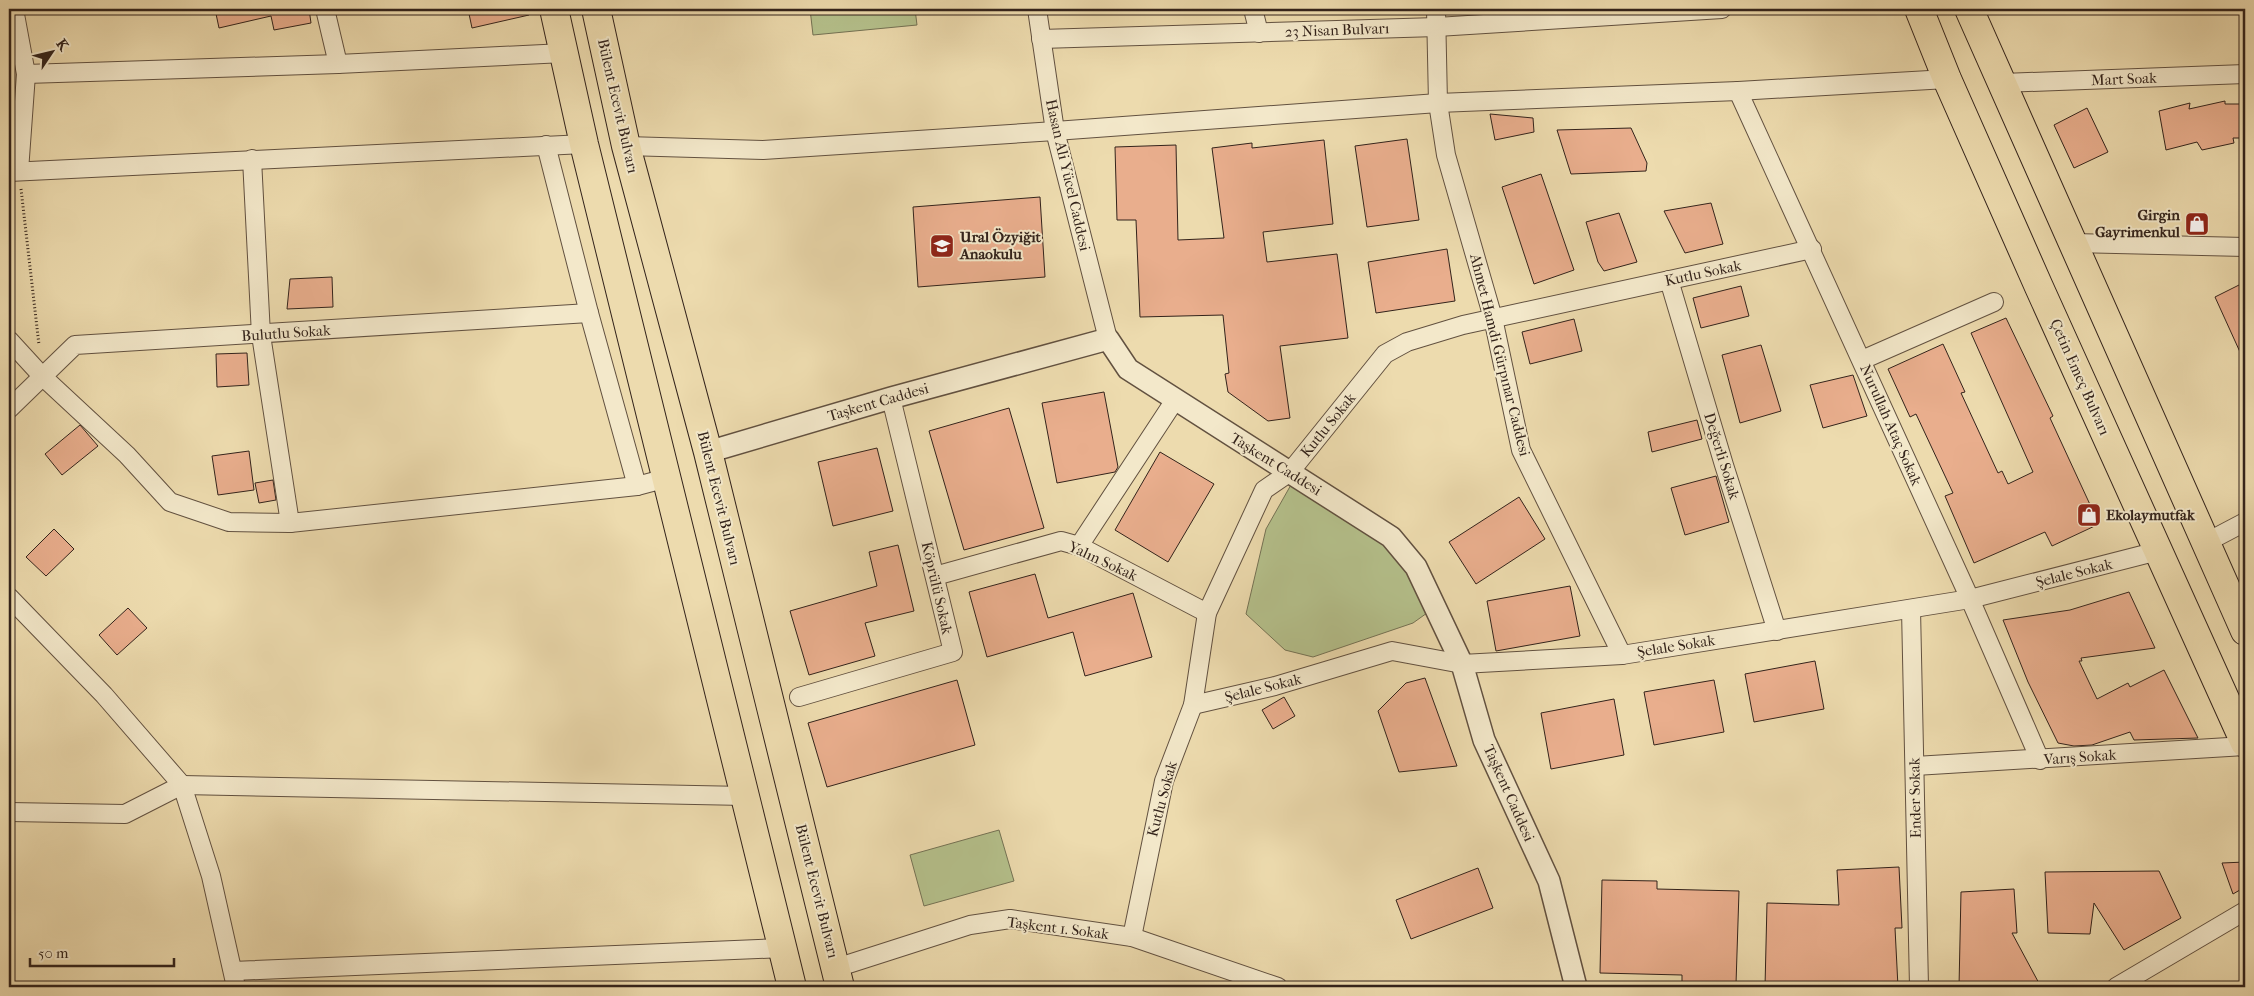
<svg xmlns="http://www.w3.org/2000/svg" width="2254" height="996" viewBox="0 0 2254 996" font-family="'IM FELL French Canon',serif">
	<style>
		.green { fill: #b5c18c; stroke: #747254 }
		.building { fill: #e9ae8d; stroke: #33231b }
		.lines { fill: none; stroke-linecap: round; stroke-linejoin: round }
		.minor-casing { stroke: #625140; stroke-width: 20 }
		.tertiary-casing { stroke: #625140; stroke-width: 24 }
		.primary-casing { stroke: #33231b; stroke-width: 30 }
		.path { stroke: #33231b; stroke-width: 3; stroke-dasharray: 1 2.5; stroke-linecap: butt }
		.minor { stroke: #f3e8ca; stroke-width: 18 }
		.tertiary { stroke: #f3e8ca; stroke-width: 21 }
		.primary { stroke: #eddbae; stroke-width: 28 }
		.labels { text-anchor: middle; stroke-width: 4; stroke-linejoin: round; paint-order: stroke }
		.street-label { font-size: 15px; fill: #33231b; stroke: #f3e8ca }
		.poi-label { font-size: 15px; font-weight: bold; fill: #33231b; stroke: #f3e8ca; text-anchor: start }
	</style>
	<rect width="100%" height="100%" fill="#eddbae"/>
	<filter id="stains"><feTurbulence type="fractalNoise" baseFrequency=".004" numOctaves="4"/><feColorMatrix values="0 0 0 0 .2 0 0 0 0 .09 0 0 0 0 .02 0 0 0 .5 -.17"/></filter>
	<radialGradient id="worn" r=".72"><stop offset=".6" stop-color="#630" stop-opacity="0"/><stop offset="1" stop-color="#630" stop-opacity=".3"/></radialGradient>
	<g class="green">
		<polygon points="810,9 915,9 917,25 813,35"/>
		<polygon points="1292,483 1388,542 1413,571 1427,613 1413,623 1313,657 1285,650 1246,614 1266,529"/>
		<polygon points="999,830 1014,881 924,906 910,855"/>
	</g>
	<g class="building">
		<polygon points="215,9 309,9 311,23 274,30 271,16 219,28"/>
		<polygon points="468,9 529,9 529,15 472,28"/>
		<polygon points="2225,101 2225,104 2245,104 2245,138 2233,138 2234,143 2202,150 2197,142 2166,150 2159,111 2190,103 2189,109"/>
		<polygon points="2087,108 2108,152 2074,168 2054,125"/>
		<polygon points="1490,114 1533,118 1534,132 1495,140"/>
		<polygon points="1631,128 1647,163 1646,171 1571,174 1557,130"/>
		<polygon points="1407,139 1419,220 1367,227 1355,146"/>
		<polygon points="1324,140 1333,224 1263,232 1267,262 1337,254 1348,338 1280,346 1290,418 1268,421 1228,392 1225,374 1229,373 1223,315 1140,317 1136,220 1117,220 1115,147 1176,145 1178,240 1224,238 1212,148 1252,143 1252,148"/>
		<polygon points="1541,174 1574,270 1534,284 1502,187"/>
		<polygon points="1040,197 1045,277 918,287 913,207"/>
		<polygon points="1711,203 1723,244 1685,253 1664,211"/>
		<polygon points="1619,213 1637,262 1604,271 1598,262 1586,222"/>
		<polygon points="1447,249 1455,301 1376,313 1368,262"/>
		<polygon points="332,277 333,307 287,309 290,279"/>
		<polygon points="2245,282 2245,363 2215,297"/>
		<polygon points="1741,286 1749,316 1701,328 1693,298"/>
		<polygon points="2006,318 2053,416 2050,418 2099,524 2052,546 2045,532 1974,563 1945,496 1953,493 1916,414 1910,417 1888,369 1943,344 1965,392 1961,393 1998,473 2002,471 2008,484 2033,472 1971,333"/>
		<polygon points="1574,319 1582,351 1530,364 1522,332"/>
		<polygon points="1761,345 1781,411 1740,423 1722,355"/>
		<polygon points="247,353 249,385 217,387 216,354"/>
		<polygon points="1853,375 1867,416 1823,428 1810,385"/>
		<polygon points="1104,392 1118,467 1115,472 1057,483 1042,403"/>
		<polygon points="1009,408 1044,528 964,550 929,431"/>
		<polygon points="1697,420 1702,439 1652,452 1648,432"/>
		<polygon points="80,425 98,446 62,475 45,454"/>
		<polygon points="877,448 893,511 833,526 818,462"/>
		<polygon points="249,451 254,490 218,495 212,456"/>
		<polygon points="1160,452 1214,484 1168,562 1115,530"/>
		<polygon points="1716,476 1729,522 1685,535 1671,488"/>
		<polygon points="273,480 276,500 259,503 255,483"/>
		<polygon points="1519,497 1545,539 1476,584 1449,542"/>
		<polygon points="54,529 74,549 46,576 26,557"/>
		<polygon points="898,545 914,611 865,623 875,656 809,675 790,611 877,586 869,552"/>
		<polygon points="1035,574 1048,618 1133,593 1152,657 1085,676 1073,632 987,657 969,592"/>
		<polygon points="1570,586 1580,636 1496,651 1487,601"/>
		<polygon points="2129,592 2155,648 2081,658 2082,661 2079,661 2097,699 2128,683 2130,687 2164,670 2198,738 2134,740 2130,732 2092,745 2074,746 2058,743 2028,682 2003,620 2070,610"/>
		<polygon points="128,608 147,628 117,655 99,635"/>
		<polygon points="1815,661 1824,709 1754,722 1745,674"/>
		<polygon points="1425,678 1457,766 1399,772 1378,711 1406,683"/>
		<polygon points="957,680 975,745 827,787 808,723"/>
		<polygon points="1714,680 1724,732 1654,745 1644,692"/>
		<polygon points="1284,697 1295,716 1273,729 1262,710"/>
		<polygon points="1614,699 1624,755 1551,769 1541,713"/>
		<polygon points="2245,862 2245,887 2233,894 2222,863"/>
		<polygon points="1899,867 1902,928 1895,928 1898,987 1765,987 1767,903 1839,905 1837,870"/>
		<polygon points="1478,868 1493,908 1411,939 1396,900"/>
		<polygon points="2159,871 2181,918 2124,950 2094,903 2090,934 2048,933 2045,872"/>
		<polygon points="1602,880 1657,881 1657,889 1739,891 1736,984 1682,983 1682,975 1600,973"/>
		<polygon points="2014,889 2017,933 2012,933 2041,987 1959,987 1961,892"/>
	</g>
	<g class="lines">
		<defs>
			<g id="minor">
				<polyline points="14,9 26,74 19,171"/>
				<polyline points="325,9 338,64"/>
				<polyline points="1037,9 1055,131 1108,339"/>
				<polyline points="1253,9 1259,33"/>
				<polyline points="1436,9 1438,103 1446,155 1493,318 1521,450 1622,655"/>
				<polyline points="1041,39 1437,27 1722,9"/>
				<polyline points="26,74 338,64 564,53"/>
				<polyline points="2003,83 2245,74"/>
				<polyline points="1738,91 1970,599 2040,760"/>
				<polyline points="546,145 589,313 637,486"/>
				<polyline points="626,146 763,150 1055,131 1438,103 1738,91 1947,79"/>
				<polyline points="252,159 261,335 290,523"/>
				<polyline points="9,172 584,144"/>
				<polyline points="2073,243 2245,247"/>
				<polyline points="1669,280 1724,465 1777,631"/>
				<polyline points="9,340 42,376 127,455 170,502 229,522 290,523 637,486 667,478"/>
				<polyline points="1862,360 1994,302"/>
				<polyline points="9,409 75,345 589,313"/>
				<polyline points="2207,542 2245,522"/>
				<polyline points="1079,546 1175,400"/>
				<polyline points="935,576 1061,541 1079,546 1207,613"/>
				<polyline points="9,597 104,695 182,785 211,876 236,987"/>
				<polyline points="1911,609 1919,987"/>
				<polyline points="799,697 953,652 891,398"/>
				<polyline points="1193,705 1275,686 1392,651 1462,664 1622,655 1970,599 2158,551"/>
				<polyline points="1915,766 2245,746"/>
				<polyline points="9,812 125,814 182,785 745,796"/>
				<polyline points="1132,937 1164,781 1193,705 1207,613 1264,490 1290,472 1385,354 1407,342 1463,325 1812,249"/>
				<polyline points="836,968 970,925 1010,919 1132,937 1278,987"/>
				<polyline points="233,971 783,948"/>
				<polyline points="2116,987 2245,911"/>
			</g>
			<polyline id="tertiary" points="708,452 891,398 1108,339 1128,369 1391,537 1416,567 1462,664 1484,740 1549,881 1576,987"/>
			<g id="primary">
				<polyline points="554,9 584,144 792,987"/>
				<polyline points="596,9 626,146 708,452 840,987"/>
				<polyline points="1919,9 1947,79 2039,287 2245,743"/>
				<polyline points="1969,9 2245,631"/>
			</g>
		</defs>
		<use href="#minor" class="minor-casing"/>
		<use href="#tertiary" class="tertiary-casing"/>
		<use href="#primary" class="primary-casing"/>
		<polyline class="path" points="21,189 39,345"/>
		<use href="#minor" class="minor"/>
		<use href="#tertiary" class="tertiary"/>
		<use href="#primary" class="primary"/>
	</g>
	<defs>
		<symbol id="shop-square" viewBox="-11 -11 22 22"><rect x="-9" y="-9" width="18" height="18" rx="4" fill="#8f2418" stroke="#f3e8ca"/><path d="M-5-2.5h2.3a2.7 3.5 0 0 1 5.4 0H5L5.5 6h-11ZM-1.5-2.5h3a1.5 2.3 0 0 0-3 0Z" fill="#fff"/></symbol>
		<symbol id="school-square" viewBox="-11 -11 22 22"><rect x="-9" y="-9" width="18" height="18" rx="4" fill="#8f2418" stroke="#f3e8ca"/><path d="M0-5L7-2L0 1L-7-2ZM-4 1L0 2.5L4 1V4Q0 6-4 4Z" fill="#fff"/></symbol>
	</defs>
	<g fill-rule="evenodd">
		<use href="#shop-square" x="2183" y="210" width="28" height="28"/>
		<use href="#school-square" x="928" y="232" width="28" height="28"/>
		<use href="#shop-square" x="2075" y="501" width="28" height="28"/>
	</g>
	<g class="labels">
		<g class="street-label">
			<text transform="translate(1337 30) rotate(-2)" y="5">23 Nisan Bulvarı</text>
			<text transform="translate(2124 79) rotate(-2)" y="5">Mart Soak</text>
			<text transform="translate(618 106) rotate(77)" y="5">Bülent Ecevit Bulvarı</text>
			<text transform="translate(1068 175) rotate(77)" y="5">Hasan Ali Yücel Caddesi</text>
			<text transform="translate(1703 273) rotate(-12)" y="5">Kutlu Sokak</text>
			<text transform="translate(286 333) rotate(-4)" y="5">Bulutlu Sokak</text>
			<text transform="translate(1500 355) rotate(76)" y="5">Ahmet Hamdi Gürpınar Caddesi</text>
			<text transform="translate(2080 377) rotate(66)" y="5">Çetin Emeç Bulvarı</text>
			<text transform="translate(878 402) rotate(-16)" y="5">Taşkent Caddesi</text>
			<text transform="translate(1328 425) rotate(-51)" y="5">Kutlu Sokak</text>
			<text transform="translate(1891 425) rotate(66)" y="5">Nurullah Ataç Sokak</text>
			<text transform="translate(1722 456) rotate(73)" y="5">Değerli Sokak</text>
			<text transform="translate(1276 464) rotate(32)" y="5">Taşkent Caddesi</text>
			<text transform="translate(719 498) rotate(76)" y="5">Bülent Ecevit Bulvarı</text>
			<text transform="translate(1103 561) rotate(25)" y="5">Yalın Sokak</text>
			<text transform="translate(2074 573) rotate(-14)" y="5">Şelale Sokak</text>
			<text transform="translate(937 588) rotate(77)" y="5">Köprülü Sokak</text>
			<text transform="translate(1676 646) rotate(-9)" y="5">Şelale Sokak</text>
			<text transform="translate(1263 688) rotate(-14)" y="5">Şelale Sokak</text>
			<text transform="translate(2080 757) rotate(-4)" y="5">Varış Sokak</text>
			<text transform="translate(1509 793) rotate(66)" y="5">Taşkent Caddesi</text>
			<text transform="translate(1915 798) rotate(-91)" y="5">Ender Sokak</text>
			<text transform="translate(1162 799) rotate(-75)" y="5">Kutlu Sokak</text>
			<text transform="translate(817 891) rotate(76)" y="5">Bülent Ecevit Bulvarı</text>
			<text transform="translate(1058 928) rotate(7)" y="5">Taşkent 1. Sokak</text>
		</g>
		<g class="poi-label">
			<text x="2180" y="220" text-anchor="end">Girgin<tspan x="2180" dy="17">Gayrimenkul</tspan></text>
			<text x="960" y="242">Ural Özyiğit<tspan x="960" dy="17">Anaokulu</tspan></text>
			<text x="2106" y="520">Ekolaymutfak</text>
		</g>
	</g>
	<rect width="2254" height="996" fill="none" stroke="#eddbae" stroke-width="30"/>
	<rect x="10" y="10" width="2234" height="976" fill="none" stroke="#33231b" stroke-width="2.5"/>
	<rect x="15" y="15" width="2224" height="966" fill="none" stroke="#33231b"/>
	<g transform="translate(52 52) rotate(55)" stroke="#f3e8ca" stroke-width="4" paint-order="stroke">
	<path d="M0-4L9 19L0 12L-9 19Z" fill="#33231b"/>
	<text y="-8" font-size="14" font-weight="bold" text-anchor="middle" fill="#33231b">K</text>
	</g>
	<path d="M30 958v8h144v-8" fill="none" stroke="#33231b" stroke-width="2.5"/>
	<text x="38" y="958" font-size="15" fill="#33231b" stroke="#f3e8ca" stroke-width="4" paint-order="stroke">50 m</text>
	<rect width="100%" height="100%" filter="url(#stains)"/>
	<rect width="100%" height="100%" fill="url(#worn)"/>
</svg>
